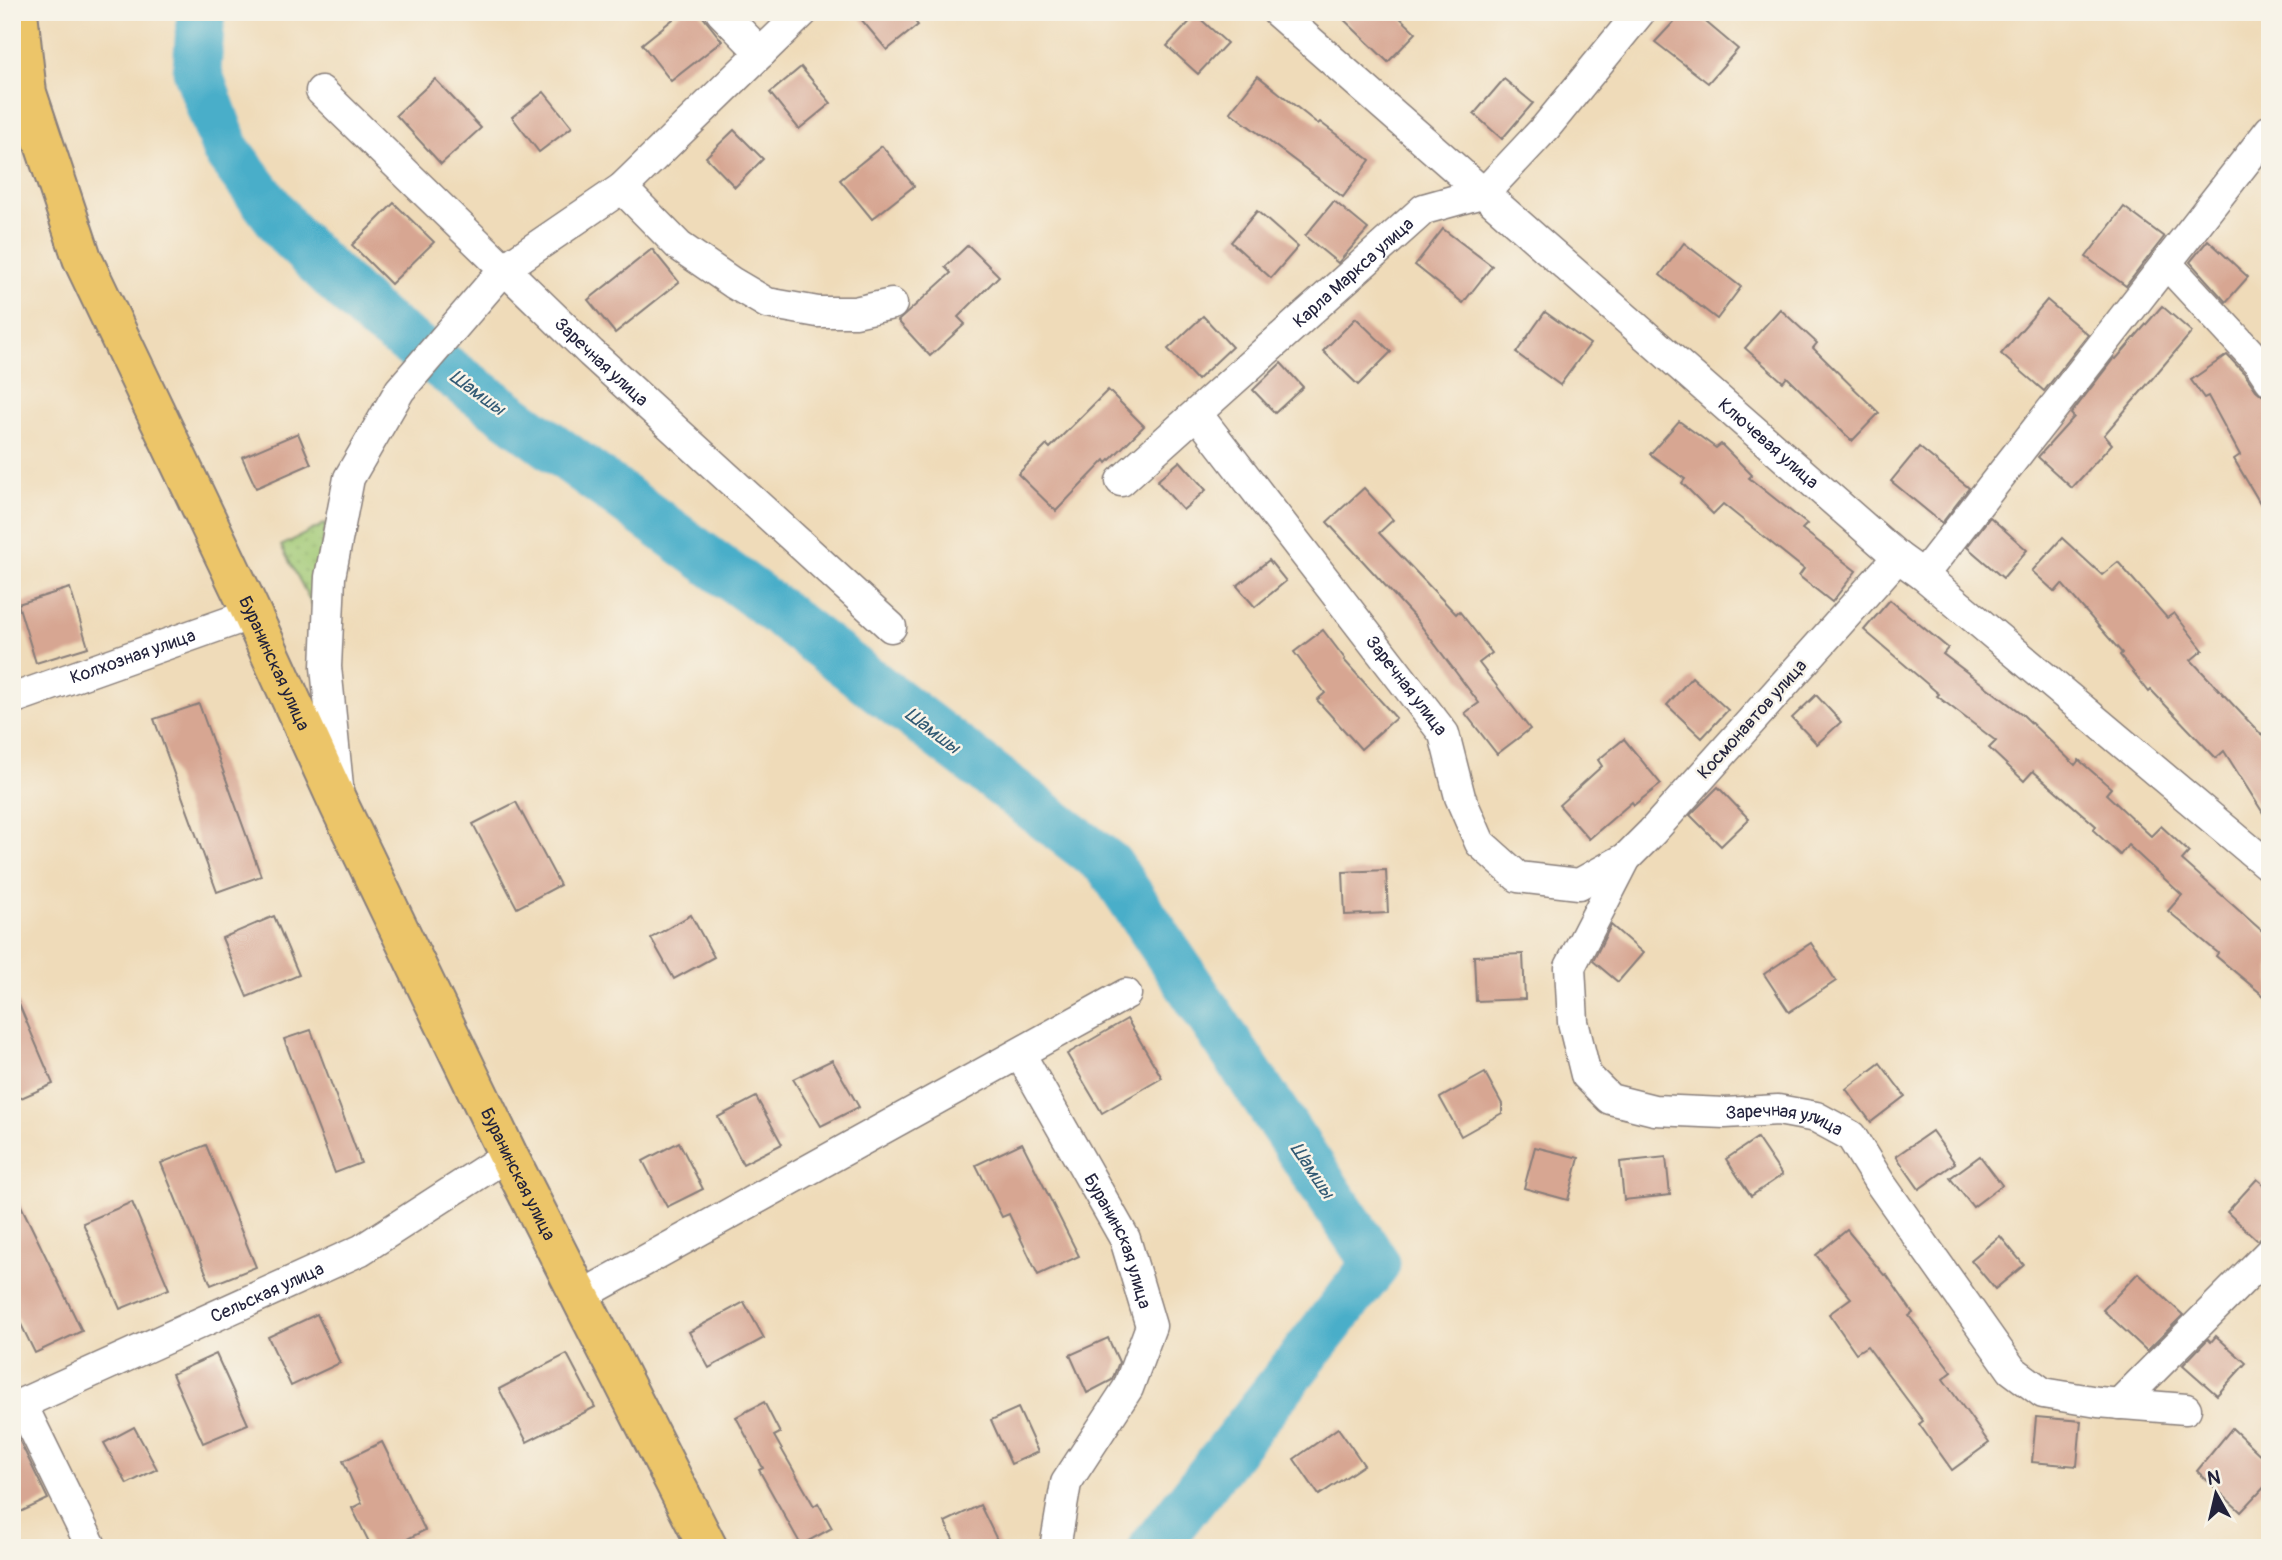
<svg xmlns="http://www.w3.org/2000/svg" width="2282" height="1560" viewBox="0 0 2282 1560" font-family="Pangolin,sans-serif">
	<style>
		.green { fill: url(#green-dots); stroke: #627658; stroke-width: 2 }
		.lines { fill: none; stroke-linecap: round; stroke-linejoin: round }
		.river { stroke: #4aaec9; stroke-width: 49 }
		.building { fill: #d7a692 }
		.minor-casing { stroke: #887e7a; stroke-width: 33 }
		.major-casing { stroke: #887e7a; stroke-width: 42 }
		.minor { stroke: #fff; stroke-width: 30 }
		.major { stroke: #ecc569; stroke-width: 38 }
		.labels { text-anchor: middle; stroke-width: 5; stroke-linejoin: round; paint-order: stroke }
		.street-label { font-size: 18px; fill: #22223b; stroke: #f7f3e8 }
		.water-label { font-size: 19px; font-style: italic; fill: #325a74; stroke: #f7f3e8 }
	</style>
	<defs>
		<pattern id="green-dots" width="8" height="8" patternUnits="userSpaceOnUse" patternTransform="scale(1.75)"><rect width="8" height="8" fill="#a1c974"/><path d="M2 2h.1M6 6h.1" fill="none" stroke="#8aac65" stroke-width="1.8" stroke-linecap="round"/></pattern>
	</defs>
	<rect width="100%" height="100%" fill="#f7f3e8"/>
	<filter id="ink" filterUnits="userSpaceOnUse"><feTurbulence type="fractalNoise" baseFrequency=".0143" numOctaves="2"/><feDisplacementMap in="SourceGraphic" scale="14" xChannelSelector="R" yChannelSelector="G"/><feConvolveMatrix kernelMatrix="1 2 1 2 8 2 1 2 1" color-interpolation-filters="sRGB"/></filter>
	<filter id="wash" filterUnits="userSpaceOnUse"><feTurbulence type="fractalNoise" baseFrequency=".00686" numOctaves="4" result="noise"/><feDisplacementMap in="SourceGraphic" scale="28" xChannelSelector="R" yChannelSelector="G"/><feGaussianBlur stdDeviation="1.57" result="paint"/><feColorMatrix in="noise" values="0 0 0 0 0 0 0 0 0 0 0 0 0 0 0 0 0 1.4 0 .05"/><feComposite in="paint" operator="in"/></filter>
	<g filter="url(#wash)">
		<rect width="100%" height="100%" fill="#efdbb9"/>
		<polygon class="green" points="326,523 313,606 281,546"/>
		<g class="lines">
			<polyline class="river" points="201,12 197,70 226,150 291,236 376,318 756,595 1109,865 1376,1264 1153,1548"/>
		</g>
		<g id="blocks">
			<g class="building">
				<polygon points="682,12 699,12 722,41 671,81 642,44"/>
				<polygon points="855,12 907,12 918,25 887,50"/>
				<polygon points="1336,12 1394,12 1416,33 1388,62"/>
				<polygon points="1683,12 1694,12 1738,49 1708,83 1655,42"/>
				<polygon points="1196,15 1227,43 1198,74 1167,46"/>
				<polygon points="801,67 831,103 799,129 770,93"/>
				<polygon points="1258,76 1318,124 1320,122 1370,160 1343,197 1230,112"/>
				<polygon points="435,79 481,128 441,164 396,115"/>
				<polygon points="1504,79 1533,103 1502,139 1474,114"/>
				<polygon points="544,92 572,127 539,152 512,117"/>
				<polygon points="734,130 763,159 735,187 706,157"/>
				<polygon points="882,146 914,186 872,219 840,180"/>
				<polygon points="1334,201 1368,229 1338,263 1305,236"/>
				<polygon points="394,203 434,242 391,284 352,245"/>
				<polygon points="2124,207 2164,237 2126,286 2086,257"/>
				<polygon points="1257,211 1298,247 1271,278 1231,242"/>
				<polygon points="1443,229 1492,266 1463,303 1415,265"/>
				<polygon points="2208,240 2248,277 2226,302 2190,262"/>
				<polygon points="1684,243 1741,287 1717,319 1660,275"/>
				<polygon points="968,245 999,276 958,317 965,324 930,356 898,321 951,273 945,267"/>
				<polygon points="652,249 679,282 615,333 588,300"/>
				<polygon points="2047,300 2088,335 2044,391 2001,354"/>
				<polygon points="2162,306 2192,332 2104,435 2112,444 2072,488 2038,457 2074,417 2071,414 2114,358 2116,359"/>
				<polygon points="1780,309 1817,343 1813,348 1879,413 1852,441 1787,377 1783,382 1745,348"/>
				<polygon points="1545,312 1590,344 1560,385 1516,353"/>
				<polygon points="1203,316 1232,347 1197,380 1168,349"/>
				<polygon points="1356,318 1391,352 1358,385 1323,351"/>
				<polygon points="2227,355 2244,373 2256,390 2262,395 2270,397 2270,520 2234,459 2240,455 2208,396 2204,398 2191,380"/>
				<polygon points="1281,363 1303,387 1275,413 1253,390"/>
				<polygon points="1108,390 1144,426 1107,463 1105,460 1056,511 1018,474 1047,445 1050,448"/>
				<polygon points="1679,421 1716,448 1721,444 1752,475 1749,478 1807,524 1802,529 1856,571 1832,602 1799,576 1804,569 1723,504 1713,514 1682,483 1685,479 1650,454"/>
				<polygon points="298,433 311,464 256,488 242,457"/>
				<polygon points="1919,447 1969,488 1942,523 1891,481"/>
				<polygon points="1180,461 1206,490 1183,510 1157,481"/>
				<polygon points="1364,488 1393,520 1379,533 1456,614 1459,611 1492,653 1479,663 1530,729 1497,754 1465,713 1479,703 1415,618 1327,522"/>
				<polygon points="1990,517 2027,550 2003,578 1967,547"/>
				<polygon points="2062,538 2102,575 2118,562 2167,618 2174,613 2203,650 2191,660 2270,744 2270,824 2224,751 2216,758 2151,690 2149,692 2120,655 2122,653 2062,584 2055,592 2032,571"/>
				<polygon points="1269,560 1286,581 1255,607 1237,586"/>
				<polygon points="70,588 88,647 36,663 18,604"/>
				<polygon points="1890,600 1948,648 1943,654 2022,714 2075,765 2079,760 2111,788 2106,794 2151,836 2161,826 2189,852 2182,860 2270,938 2270,1001 2216,956 2218,953 2168,911 2182,895 2128,845 2120,855 2093,830 2096,826 2033,771 2024,781 1989,748 1996,741 1937,696 1939,694 1864,630"/>
				<polygon points="1323,630 1345,659 1344,660 1396,718 1361,749 1317,700 1325,693 1294,652"/>
				<polygon points="1692,677 1728,710 1702,738 1667,705"/>
				<polygon points="1816,695 1841,722 1817,744 1792,718"/>
				<polygon points="199,704 261,876 217,892 154,719"/>
				<polygon points="1624,739 1661,784 1634,805 1632,802 1589,839 1559,805 1602,766 1598,760"/>
				<polygon points="1718,787 1749,819 1721,846 1690,815"/>
				<polygon points="516,802 560,885 517,908 473,824"/>
				<polygon points="1386,870 1388,913 1345,915 1343,872"/>
				<polygon points="691,915 714,957 674,979 651,938"/>
				<polygon points="274,916 299,975 247,997 222,938"/>
				<polygon points="1611,925 1643,953 1618,982 1593,961"/>
				<polygon points="1811,943 1836,981 1789,1012 1764,974"/>
				<polygon points="1523,954 1525,999 1476,1001 1474,956"/>
				<polygon points="12,988 53,1084 12,1102"/>
				<polygon points="1127,1019 1162,1078 1102,1113 1067,1054"/>
				<polygon points="311,1030 361,1163 335,1173 284,1039"/>
				<polygon points="832,1060 859,1107 821,1126 793,1079"/>
				<polygon points="1880,1063 1905,1096 1871,1122 1846,1089"/>
				<polygon points="1485,1073 1502,1104 1502,1113 1461,1136 1440,1098"/>
				<polygon points="756,1097 782,1144 743,1164 718,1117"/>
				<polygon points="1932,1131 1955,1163 1919,1189 1896,1156"/>
				<polygon points="1757,1138 1782,1175 1751,1196 1726,1159"/>
				<polygon points="679,1142 703,1189 667,1207 643,1161"/>
				<polygon points="1022,1143 1079,1256 1038,1275 1009,1214 1002,1217 976,1165"/>
				<polygon points="206,1145 256,1267 211,1285 161,1163"/>
				<polygon points="1535,1147 1579,1158 1568,1200 1524,1188"/>
				<polygon points="1980,1156 2002,1185 1973,1207 1950,1178"/>
				<polygon points="1666,1157 1670,1195 1624,1200 1620,1162"/>
				<polygon points="2257,1179 2270,1190 2270,1232 2257,1240 2227,1212"/>
				<polygon points="12,1187 82,1331 35,1353 12,1306"/>
				<polygon points="132,1202 169,1289 120,1309 83,1223"/>
				<polygon points="1847,1230 1884,1275 1886,1274 1913,1313 1909,1316 1952,1372 1943,1379 1989,1443 1952,1470 1919,1424 1923,1421 1867,1346 1856,1353 1829,1314 1851,1298 1816,1255"/>
				<polygon points="2000,1236 2024,1265 1995,1289 1971,1260"/>
				<polygon points="2138,1273 2183,1315 2147,1351 2103,1310"/>
				<polygon points="744,1302 764,1338 709,1368 689,1332"/>
				<polygon points="317,1314 340,1363 291,1386 268,1337"/>
				<polygon points="2216,1336 2246,1363 2217,1395 2183,1365 2208,1339 2211,1342"/>
				<polygon points="1108,1338 1119,1362 1112,1380 1087,1393 1070,1355"/>
				<polygon points="216,1354 248,1424 203,1443 172,1374"/>
				<polygon points="567,1354 595,1407 527,1442 499,1389"/>
				<polygon points="764,1402 780,1433 774,1436 814,1506 818,1503 832,1528 801,1545 759,1470 763,1468 736,1417"/>
				<polygon points="1018,1408 1038,1452 1011,1464 991,1420"/>
				<polygon points="2036,1417 2081,1421 2077,1466 2032,1462"/>
				<polygon points="12,1425 48,1499 12,1516"/>
				<polygon points="134,1427 157,1469 127,1484 104,1443"/>
				<polygon points="1338,1428 1364,1465 1319,1495 1294,1459"/>
				<polygon points="2232,1428 2270,1464 2270,1481 2241,1512 2197,1471"/>
				<polygon points="382,1442 425,1530 390,1548 372,1548 352,1508 362,1503 343,1461"/>
				<polygon points="980,1505 1001,1548 957,1548 945,1522"/>
			</g>
		</g>
	</g>
	<g filter="url(#ink)">
		<use href="#blocks" fill-opacity="0" stroke="#887e7a" stroke-width="2"/>
		<g class="lines">
			<defs>
				<g id="minor">
					<polyline points="721,12 761,53"/>
					<path id="s1" d="M1277,12l621,545 25,18 347,292"/>
					<path id="s2" d="M321,91l270,262 300,274"/>
					<polyline points="622,188 679,246 733,283 767,303 818,312 855,312 892,304"/>
					<polyline points="2167,264 2258,362 2270,380"/>
					<path id="s3" d="M1197,414l247,320 16,63 20,46 38,34 61,7 47,-26"/>
					<path id="s4" d="M1121,481l303,-272 61,-17 61,-65 94,-115"/>
					<path id="s5" d="M1898,557l-246,275 -26,26 -56,109 3,55 13,53 24,24 44,11 71,3 53,-3 38,7 35,19 29,47 132,187 31,23 55,9 88,7"/>
					<polyline points="1923,575 2270,130"/>
					<path id="s6" d="M12,699l240,-85"/>
					<polyline points="338,786 326,667 330,577 349,478 400,390 505,268 622,188 803,12"/>
					<path id="s7" d="M1020,1054l105,185 26,87 -23,62 -62,95 -11,65"/>
					<polyline points="581,1296 1126,994"/>
					<polyline points="2119,1404 2270,1252"/>
					<polyline points="22,1405 92,1548"/>
					<path id="s8" d="M12,1408l349,-158 147,-95"/>
				</g>
				<g id="major">
					<path id="s9" d="M18,12l9,81 55,165 170,356 88,193 168,348 200,393"/>
				</g>
			</defs>
			<use href="#minor" class="minor-casing"/>
			<use href="#major" class="major-casing"/>
			<use href="#minor" class="minor"/>
			<use href="#major" class="major"/>
		</g>
	</g>
	<g class="labels">
		<g class="street-label">
			<text dy="6" stroke="none"><textPath href="#s4" startOffset="312">Карла Маркса улица</textPath></text>
			<text dy="6" stroke="none"><textPath href="#s2" startOffset="390">Заречная улица</textPath></text>
			<text dy="6" stroke="none"><textPath href="#s1" startOffset="654">Ключевая улица</textPath></text>
			<text dy="6" stroke="none"><textPath href="#s6" startOffset="128">Колхозная улица</textPath></text>
			<text dy="6" stroke="none"><textPath href="#s9" startOffset="704">Буранинская улица</textPath></text>
			<text dy="6" stroke="none"><textPath href="#s3" startOffset="343">Заречная улица</textPath></text>
			<text transform="translate(1752 719) rotate(-48)" y="6">Космонавтов улица</text>
			<text dy="6" stroke="none"><textPath href="#s5" startOffset="849">Заречная улица</textPath></text>
			<text dy="6" stroke="none"><textPath href="#s9" startOffset="1270">Буранинская улица</textPath></text>
			<text dy="6" stroke="none"><textPath href="#s7" startOffset="212">Буранинская улица</textPath></text>
			<text dy="6" stroke="none"><textPath href="#s8" startOffset="280">Сельская улица</textPath></text>
		</g>
		<g class="water-label">
			<text transform="translate(478 392) rotate(36)" y="7">Шамшы</text>
			<text transform="translate(933 730) rotate(37)" y="7">Шамшы</text>
			<text transform="translate(1313 1170) rotate(56)" y="7">Шамшы</text>
		</g>
	</g>
	<rect width="2282" height="1560" fill="none" stroke="#f7f3e8" stroke-width="42"/>
	<g transform="translate(2216 1494) rotate(352)" stroke="#f7f3e8" stroke-width="5" paint-order="stroke">
	<path d="M0-5L12 26L0 18L-12 26Z" fill="#22223b"/>
	<text y="-10" font-size="19" font-weight="bold" text-anchor="middle" fill="#22223b">N</text>
	</g>
</svg>
